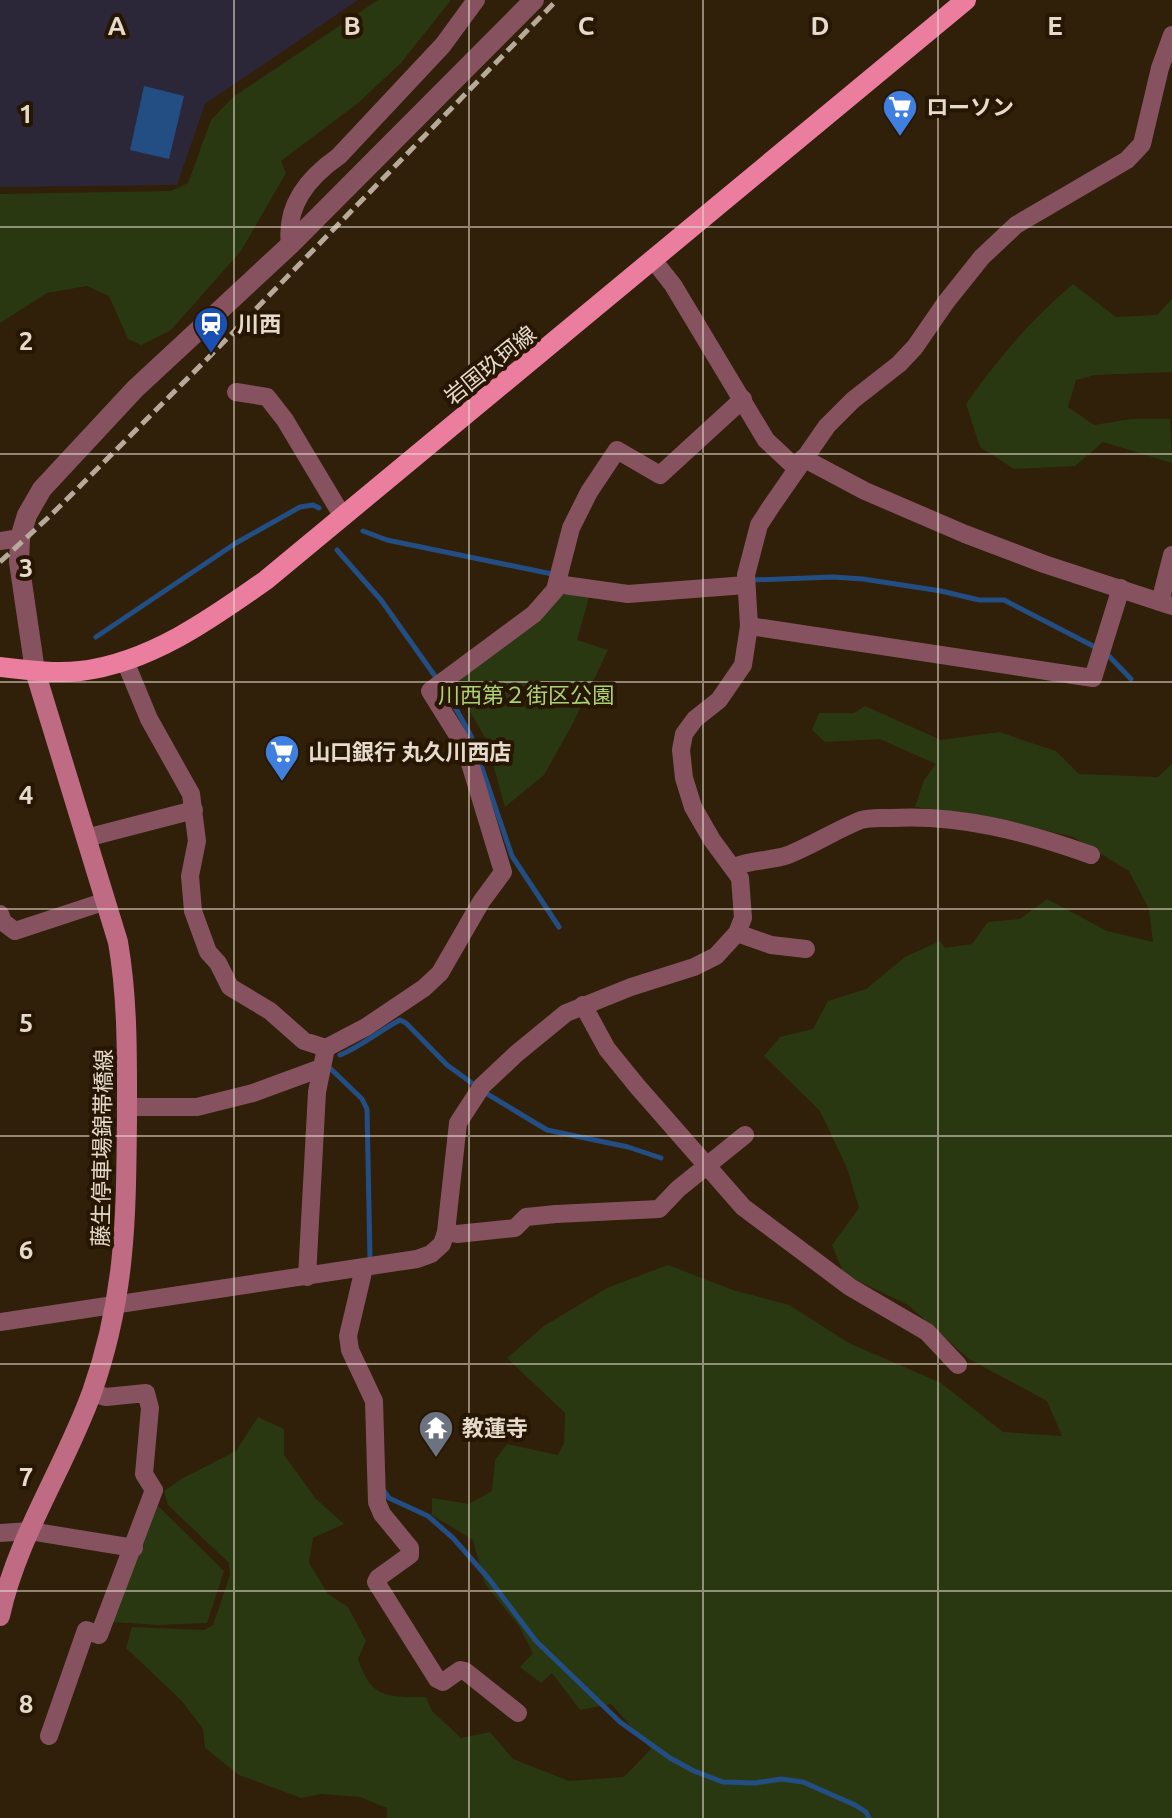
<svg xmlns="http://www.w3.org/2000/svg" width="1172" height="1818" viewBox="0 0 1172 1818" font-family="Ubuntu,'Noto Sans JP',sans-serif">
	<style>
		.education { fill: #2b2738 }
		.green { fill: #2a3812 }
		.water { fill: #234e84 }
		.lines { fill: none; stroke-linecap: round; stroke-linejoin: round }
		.stream { stroke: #234e84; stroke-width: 5 }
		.minor { stroke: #875260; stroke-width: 18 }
		.tertiary { stroke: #875260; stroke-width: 20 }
		.secondary { stroke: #bf6b83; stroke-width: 20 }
		.primary { stroke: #eb7e9e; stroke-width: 20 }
		.rail { stroke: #b7aa9b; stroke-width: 5; stroke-dasharray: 12 6; stroke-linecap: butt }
		.grid { fill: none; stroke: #e6dacd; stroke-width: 2; stroke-opacity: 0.55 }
		.labels { text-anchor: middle; stroke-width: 8; stroke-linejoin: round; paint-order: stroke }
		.poi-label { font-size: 22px; font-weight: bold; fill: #e6dacd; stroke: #261602; text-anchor: start }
		.street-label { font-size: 22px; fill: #e6dacd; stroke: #261602 }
		.park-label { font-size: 22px; fill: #abd271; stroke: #261602 }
		.grid-label { font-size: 26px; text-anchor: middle; font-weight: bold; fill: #e6dacd; stroke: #261602; stroke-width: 8; stroke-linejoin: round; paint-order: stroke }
	</style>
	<rect width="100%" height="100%" fill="#301f09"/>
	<polygon class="education" points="0,0 358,0 205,104 177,185 0,187"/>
	<g class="green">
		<polygon points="378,0 451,0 401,63 358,103 281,161 286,173 241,251 171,330 141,345 128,339 109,296 87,286 47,293 0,323 0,194 171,191 188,183 211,120 233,97"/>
		<path d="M1073,284l43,33 41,-2 15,-16v73l-77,3 -19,5 -8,27 26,18 37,-6h39l2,44 -69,-21 -28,24 -61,3 -34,-22 -14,-43c33,-47 64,-83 107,-120z"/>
		<polygon points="568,590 589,597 577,640 608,650 572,725 544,775 505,807 486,739 451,679"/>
		<path d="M865,706l76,34 58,-8 57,19 23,23 79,3 14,-13v1054h-785v-10l-27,-11 -39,-3 -20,4 -62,-23 -34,-27 -2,-19 -21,-28 -56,-53 6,-21 72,3 9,-5 17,-50 -1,-12 -61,-58 -4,-14 19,-13 53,-27 22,-34 26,12v26l32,44 28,25 -31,14 -4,25 19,31 20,13 18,34 -8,18c13,40 30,38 68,38l6,14 29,27 29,-6 23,27 56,22 55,-4 27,-28 -40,-45 -31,6 -28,-37 -11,10 -21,-16 13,-14 -14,-27 -34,-42 -12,-44 -41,-25v-17l37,6 23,-13 3,-31 12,-16 51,11 6,-12 1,-30 -58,-55 37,-32 63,-38 61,-23 65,25 56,15 60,38 92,40 62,49 59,4 -15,-35 -78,-42 -61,-54 -64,-31 -12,-29 27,-37 -12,-40 -27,-57 -56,-55 16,-19 33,-8 15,-28 38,-12 39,-32 35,-16 5,7 27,-4 16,-22 32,-3 27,-20 60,32 46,11 -4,-33 -20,-38 -56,-34 -77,-19 -81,-11 9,-27 12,-16 -56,-25 -55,3 -13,-12 7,-17h35z"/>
		<polygon points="154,1502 224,1571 207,1623 158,1625 113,1622"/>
	</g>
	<polygon class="water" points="144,86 184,96 169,159 130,150"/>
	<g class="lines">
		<g class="stream">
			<polyline points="363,531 387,540 557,575"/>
			<polyline points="337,550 381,600 435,676"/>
			<polyline points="752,580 833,577 863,579 941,591 979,600 1004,600 1097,648"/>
			<polyline points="96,637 236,543 300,507 313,505 319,508"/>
			<polyline points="1106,653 1131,679"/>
			<polyline points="449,696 471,736 512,856 559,927"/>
			<path d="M340,1055c22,-9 39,-24 60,-35l6,3 41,42 29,21"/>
			<polyline points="331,1069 362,1099 367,1109 370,1259"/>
			<polyline points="484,1092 547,1130 628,1147 661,1158"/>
			<polyline points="384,1491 389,1498 428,1516 453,1538 489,1579 536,1641 620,1722 670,1758 694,1771 723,1782 755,1783 781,1779 803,1782 855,1805 866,1812 869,1818"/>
		</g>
		<g class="minor">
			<path d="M290,245c-5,-40 18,-67 49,-89l104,-111 33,-45"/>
			<polyline points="654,261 673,285 766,440 797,469"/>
			<polyline points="236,392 267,397 285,420 343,517"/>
			<polyline points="803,458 865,491 965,534 1044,564 1172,606"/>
			<polyline points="0,541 20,538"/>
			<polyline points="557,584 628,594 746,585"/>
			<polyline points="1160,602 1172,555"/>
			<polyline points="749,626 1093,678 1121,588"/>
			<polyline points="125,661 149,719 191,794 197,841 190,876 193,911 208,952 218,963 230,987 270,1011 304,1041 326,1048 366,1027 424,988 440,973 481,902 503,872 465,747 430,691 534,614 555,590 571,528 589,492 617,450 660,475 743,399"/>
			<polyline points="86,838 194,810"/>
			<path d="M735,867c13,-7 36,-6 53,-12 25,-10 48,-25 73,-35 9,-3 21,-2 30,-2 69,-4 136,14 200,37"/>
			<polyline points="0,914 3,922 15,931 106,901"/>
			<polyline points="737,933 771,945 806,949"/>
			<polyline points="583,1005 607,1049 637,1086 743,1207 850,1287 927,1332 958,1365"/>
			<polyline points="127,1107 197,1107 253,1093 321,1068"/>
			<polyline points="446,1232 457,1234 515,1228 526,1217 556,1214 659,1209 678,1189 745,1135"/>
			<polyline points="364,1268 348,1336 350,1350 374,1401 377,1502 382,1514 410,1548 410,1555 378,1578 376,1582 437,1679 443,1682 460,1670 465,1671 518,1713"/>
			<polyline points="307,1277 317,1092 326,1048"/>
			<polyline points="0,1322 417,1259 431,1254 442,1244 446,1232 458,1123 482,1086 516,1054 566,1013 631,987 694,967 716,956 737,933 743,918 740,878 712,840 693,807 684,778 681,750 684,734 695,719 719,700 743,665 749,626 746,575 759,525 770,508 827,426 853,400 899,364 915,347 946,302 982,257 1016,225 1127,160 1142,144 1160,68 1172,35"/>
			<polyline points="0,1533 30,1531 134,1548"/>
			<polyline points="49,1736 86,1630 99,1635 154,1490 144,1474 150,1408 146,1393 106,1397 92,1393"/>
		</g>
		<polyline class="tertiary" points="35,671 19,562 20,538 27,515 42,489 135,389 290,245 534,0"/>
		<path class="secondary" d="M0,1616c17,-79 65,-149 92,-224 34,-96 34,-175 35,-275 0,-59 1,-117 -9,-175l-83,-271"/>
		<path class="primary" d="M0,667c26,3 54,7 80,4 69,-8 131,-52 186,-91l700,-580"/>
		<polyline class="rail" points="0,562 51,515 211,355 557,0"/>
	</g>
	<path class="grid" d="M234,0v1818M469,0v1818M703,0v1818M938,0v1818M0,227h1172M0,454h1172M0,682h1172M0,909h1172M0,1136h1172M0,1364h1172M0,1591h1172"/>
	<defs>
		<symbol id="supermarket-pin" viewBox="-11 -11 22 30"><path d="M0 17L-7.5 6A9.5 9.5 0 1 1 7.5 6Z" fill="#3f7fe0" stroke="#261602"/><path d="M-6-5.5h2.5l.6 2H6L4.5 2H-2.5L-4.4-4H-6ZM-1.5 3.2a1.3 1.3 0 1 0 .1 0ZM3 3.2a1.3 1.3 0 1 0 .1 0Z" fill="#fff"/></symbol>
		<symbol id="station-pin" viewBox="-11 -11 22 30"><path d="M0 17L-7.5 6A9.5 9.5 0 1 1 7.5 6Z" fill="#1a4fb4" stroke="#261602"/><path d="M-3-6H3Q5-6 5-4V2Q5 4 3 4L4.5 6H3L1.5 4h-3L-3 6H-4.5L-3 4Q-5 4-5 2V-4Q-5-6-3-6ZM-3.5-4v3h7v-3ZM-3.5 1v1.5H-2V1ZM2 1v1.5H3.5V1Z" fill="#fff"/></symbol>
		<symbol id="temple-pin" viewBox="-11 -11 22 30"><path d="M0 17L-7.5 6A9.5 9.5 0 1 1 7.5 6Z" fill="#6b7280" stroke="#261602"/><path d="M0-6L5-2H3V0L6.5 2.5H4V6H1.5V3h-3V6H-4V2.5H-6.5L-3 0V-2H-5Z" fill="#fff"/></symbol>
	</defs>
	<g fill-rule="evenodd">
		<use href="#supermarket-pin" x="880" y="87" width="40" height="54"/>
		<use href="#station-pin" x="191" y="304" width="40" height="54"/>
		<use href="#supermarket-pin" x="262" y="732" width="40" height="54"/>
		<use href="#temple-pin" x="416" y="1408" width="40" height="54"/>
	</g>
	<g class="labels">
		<g class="poi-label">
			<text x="926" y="115">ローソン</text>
			<text x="237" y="332">川西</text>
			<text x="308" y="760">山口銀行 丸久川西店</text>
			<text x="462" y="1436">教蓮寺</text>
		</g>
		<g class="street-label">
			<text transform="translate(490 365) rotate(-39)" y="8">岩国玖珂線</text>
			<text transform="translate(102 1148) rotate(-89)" y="8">藤生停車場錦帯橋線</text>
		</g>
		<g class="park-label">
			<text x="526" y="703">川西第２街区公園</text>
		</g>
	</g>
	<g class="grid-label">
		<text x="117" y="35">A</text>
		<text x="352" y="35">B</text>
		<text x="586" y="35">C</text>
		<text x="820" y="35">D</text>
		<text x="1055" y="35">E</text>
		<text x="26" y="123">1</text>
		<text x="26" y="350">2</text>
		<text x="26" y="577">3</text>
		<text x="26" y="804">4</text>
		<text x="26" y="1032">5</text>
		<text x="26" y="1259">6</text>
		<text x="26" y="1486">7</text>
		<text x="26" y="1713">8</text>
	</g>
</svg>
